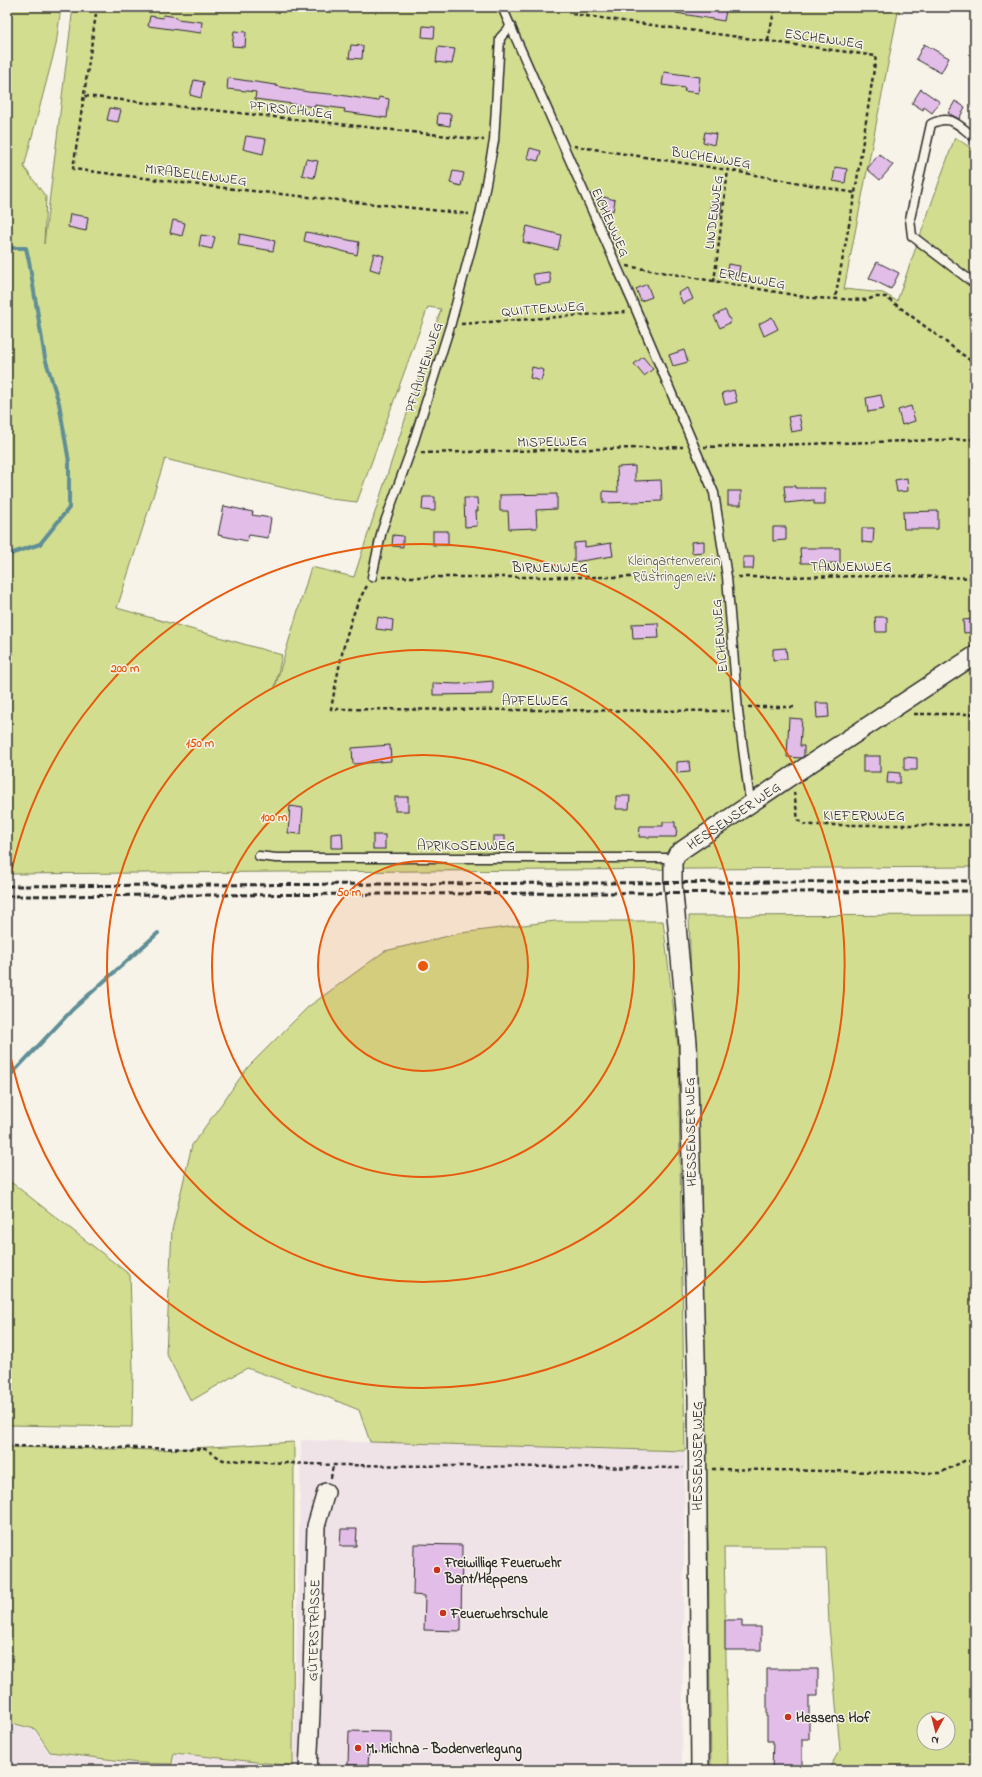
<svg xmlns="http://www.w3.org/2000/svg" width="982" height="1777" viewBox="0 0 982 1777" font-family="'Indie Flower',sans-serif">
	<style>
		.built { fill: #f0e3e8 }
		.green { fill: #d2dd8f; stroke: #7e845d; fill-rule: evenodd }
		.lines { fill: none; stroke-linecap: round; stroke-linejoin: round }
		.stream { stroke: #5f8e96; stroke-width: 4 }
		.building { fill: #e1bde7; stroke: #2b2b2b }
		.service-casing { stroke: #2b2b2b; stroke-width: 11 }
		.minor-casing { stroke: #2b2b2b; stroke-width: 20 }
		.path { stroke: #2b2b2b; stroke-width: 2.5; stroke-dasharray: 4 3; stroke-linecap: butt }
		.service { stroke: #f7f3e8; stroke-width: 8 }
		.minor { stroke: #f7f3e8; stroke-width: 17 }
		.rail { stroke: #2b2b2b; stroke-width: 3; stroke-dasharray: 6 3; stroke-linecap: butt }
		.ring { fill: none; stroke: #e8590c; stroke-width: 2 }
		.poi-dot { fill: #c8321e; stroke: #f7f3e8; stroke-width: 1.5 }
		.labels { text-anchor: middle; stroke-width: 3; stroke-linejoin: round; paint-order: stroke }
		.street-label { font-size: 14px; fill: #2b2b2b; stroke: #f7f3e8 }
		.park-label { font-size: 14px; fill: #555844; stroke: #f7f3e8 }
		.poi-label { font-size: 14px; font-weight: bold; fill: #2b2b2b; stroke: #f7f3e8; text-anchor: start }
		.centre { fill: #e8590c; stroke: #f7f3e8; stroke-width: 2 }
		.ring-label { font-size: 12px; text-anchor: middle; font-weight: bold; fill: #e8590c; stroke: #f7f3e8; stroke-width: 3; stroke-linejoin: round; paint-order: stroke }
	</style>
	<rect width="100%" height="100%" fill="#f7f3e8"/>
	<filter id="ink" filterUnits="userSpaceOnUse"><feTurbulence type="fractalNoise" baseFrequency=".025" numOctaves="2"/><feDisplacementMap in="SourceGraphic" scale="8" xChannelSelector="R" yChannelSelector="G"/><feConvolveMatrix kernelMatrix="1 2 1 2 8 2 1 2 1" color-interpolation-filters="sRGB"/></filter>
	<g filter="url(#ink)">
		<polygon class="built" points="301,1440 685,1451 682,1770 7,1770 7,1727 11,1724 34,1730 49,1753 139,1765 174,1767 175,1754 294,1767"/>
		<g class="green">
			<path d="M7,7h54l-5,38 -32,122 22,30 -2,47 29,-237h826l-55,282 39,4 14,8 58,-164 20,14v716l-968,7zM428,307l13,2 -87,268 -43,-10 -36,120 7,-32 -165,-47 48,-149 165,40 27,3z"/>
			<path d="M975,915v855h-147l12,-20 -11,-125 -3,-78h-102l4,223h-17l-3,-223 -19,-631zM924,1719h24v24h-24z"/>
			<polygon points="555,921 663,921 678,1046 685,1451 370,1442 359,1410 322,1395 247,1368 191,1401 166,1353 172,1230 192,1145 248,1067 308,1007 385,951 461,933"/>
			<polygon points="7,1179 130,1275 133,1369 132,1427 7,1425"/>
			<polygon points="294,1442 293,1766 174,1753 172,1764 138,1763 50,1752 35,1729 11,1723 7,1725 7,1447 159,1450"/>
		</g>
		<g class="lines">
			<g class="stream">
				<polyline points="7,248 26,248 29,261 45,358 59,403 69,462 69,508 40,544 7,555"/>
				<polyline points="7,1079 73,1009 158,933"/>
			</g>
		</g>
		<g class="building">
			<polygon points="677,7 709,7 726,10 724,21 676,13"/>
			<polygon points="164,15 177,17 177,19 202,22 201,33 148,26 150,16 163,18"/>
			<polygon points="423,26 435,27 434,38 422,37"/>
			<polygon points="234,31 246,32 245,47 232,46"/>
			<polygon points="924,44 949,58 941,73 916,59"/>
			<polygon points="351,45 363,46 362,59 349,58"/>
			<polygon points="438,47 455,49 452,64 436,62"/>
			<polygon points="664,72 700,77 698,93 684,91 685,88 662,85"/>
			<polygon points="228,78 276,85 276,86 308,92 340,95 378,101 379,97 389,99 387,118 344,112 345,109 315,105 315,107 255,99 256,92 227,89"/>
			<polygon points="194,80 204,82 201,98 190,95"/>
			<polygon points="921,89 940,102 932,113 924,107 923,110 912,103"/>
			<polygon points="955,101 965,107 959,119 948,113"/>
			<polygon points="110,108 121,110 118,122 107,120"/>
			<polygon points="438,113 451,114 450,126 437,124"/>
			<polygon points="705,132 716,134 714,145 703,142"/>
			<polygon points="246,136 266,139 263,154 243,149"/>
			<polygon points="530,148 541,151 538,161 527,158"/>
			<polygon points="879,154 893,165 880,180 867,169"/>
			<polygon points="306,159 318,161 314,178 302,175"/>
			<polygon points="835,167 847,169 845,183 833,181"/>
			<polygon points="453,171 464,173 461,186 450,183"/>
			<polygon points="604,197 615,200 613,211 602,209"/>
			<polygon points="711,202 722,203 720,216 709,215"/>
			<polygon points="70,214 88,217 86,231 68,227"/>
			<polygon points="173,220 185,223 182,236 170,233"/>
			<polygon points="527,226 561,235 558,250 523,242"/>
			<polygon points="306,232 359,242 357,255 304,241"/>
			<polygon points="240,234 275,241 273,251 238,245"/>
			<polygon points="201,235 215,237 212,249 199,246"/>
			<polygon points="374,253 384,256 380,272 370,269"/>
			<polygon points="877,262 899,273 891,289 869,278"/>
			<polygon points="728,264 740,266 738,276 726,274"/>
			<polygon points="549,272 551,283 535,285 533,274"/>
			<polygon points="647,284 652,297 641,301 636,289"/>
			<polygon points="688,288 693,299 683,304 678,293"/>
			<polygon points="725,310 731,322 720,328 714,316"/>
			<polygon points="772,317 778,329 764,336 759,324"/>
			<polygon points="684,350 688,362 673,366 669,355"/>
			<polygon points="643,357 653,369 644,376 634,364"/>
			<polygon points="532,367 544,370 541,381 530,378"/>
			<polygon points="734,390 737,402 725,405 722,393"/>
			<polygon points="881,395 884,409 868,412 866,398"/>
			<polygon points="911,406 915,421 902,425 898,410"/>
			<polygon points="799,415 802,430 791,432 788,417"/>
			<polygon points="635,466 635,481 661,480 662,501 603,503 603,491 618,492 617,467"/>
			<polygon points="907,478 908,491 897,492 895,480"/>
			<polygon points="784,486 795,486 795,488 825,488 825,504 814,504 814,500 786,503"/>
			<rect x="728" y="491" width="13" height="14"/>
			<polygon points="557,494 557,509 536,510 537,528 509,529 508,511 500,511 500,495"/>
			<polygon points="423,497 435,497 435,511 422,510"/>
			<polygon points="464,498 477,498 478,511 476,511 477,526 465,527"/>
			<polygon points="224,506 253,512 252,515 271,518 268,538 249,535 247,541 218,535"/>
			<polygon points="938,511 938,529 904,529 903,512"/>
			<polygon points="773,527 786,527 786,540 773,541"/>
			<polygon points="862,528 874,528 873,543 862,542"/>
			<rect x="433" y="531" width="15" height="14"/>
			<polygon points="393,535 403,536 403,547 392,546"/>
			<polygon points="704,541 704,552 692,553 691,542"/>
			<polygon points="585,542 585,547 611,543 613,556 574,562 574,543"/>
			<polygon points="800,548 840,548 840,563 801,563"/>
			<polygon points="743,557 754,557 753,569 743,569"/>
			<polygon points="378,617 393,620 392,631 376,629"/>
			<polygon points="875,617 887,617 887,632 876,632"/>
			<polygon points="975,619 975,632 964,633 963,620"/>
			<polygon points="658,623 659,638 633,639 632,624"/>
			<polygon points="786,648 787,659 773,660 773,649"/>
			<polygon points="493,681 493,694 433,695 433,683 458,684"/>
			<polygon points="816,703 828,703 829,717 817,718"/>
			<polygon points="789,718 802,719 800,746 804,746 804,756 801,758 787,757"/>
			<polygon points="390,745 391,761 353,764 352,748"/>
			<rect x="863" y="756" width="17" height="16"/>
			<polygon points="904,757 917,758 917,770 904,770"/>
			<polygon points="689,761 690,772 677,773 677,762"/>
			<polygon points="888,772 900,773 900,783 887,783"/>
			<polygon points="616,796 630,796 629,809 616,809"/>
			<rect x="395" y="797" width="13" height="14"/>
			<polygon points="290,806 303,808 301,834 288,833"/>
			<polygon points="663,822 675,822 675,827 677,827 676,837 639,837 640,826 663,826"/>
			<polygon points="342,833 343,848 331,848 331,834"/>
			<rect x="373" y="835" width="12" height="14"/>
			<rect x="493" y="836" width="12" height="11"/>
			<polygon points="341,1529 357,1529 356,1546 340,1546"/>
			<polygon points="414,1544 462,1545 461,1631 424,1630 425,1596 413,1595"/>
			<polygon points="725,1620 742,1620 742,1627 761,1627 761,1650 725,1650"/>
			<polygon points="767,1669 818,1669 818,1696 809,1696 809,1739 802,1739 802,1770 772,1770 773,1741 767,1741"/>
			<polygon points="349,1731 391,1732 391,1752 369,1752 368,1765 348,1765"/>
		</g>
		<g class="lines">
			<defs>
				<g id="service">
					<polyline points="502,7 637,312 714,493 727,577 738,711 749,794 753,801"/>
					<path d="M975,138c-16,-12 -24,-25 -44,-14l-21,95 2,17 63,48"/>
					<polyline points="372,577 382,530 411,450 451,323 480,215 494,141 500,38 511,26"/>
					<polyline points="259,856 276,858 666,858 673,862"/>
				</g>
				<g id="minor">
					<path id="s1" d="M308,1770l3,-57 5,-187 10,-34"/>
					<path id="s2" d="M700,1770l-3,-375 -9,-352 -15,-160v-21l4,-8 8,-6 105,-71 185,-122"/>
				</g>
			</defs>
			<use href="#service" class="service-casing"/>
			<use href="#minor" class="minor-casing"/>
			<g class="path">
				<polyline points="97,7 73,169 215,187 469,214"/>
				<polyline points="572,14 876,56 855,193 835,299"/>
				<polyline points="768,40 775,7"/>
				<polyline points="85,96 484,140"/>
				<polyline points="574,146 728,170 855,193"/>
				<polyline points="627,266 811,298 866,300 875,297 886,297 975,364"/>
				<polyline points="714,282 728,170"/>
				<polyline points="461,324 626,312"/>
				<polyline points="704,447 975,439"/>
				<polyline points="421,453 683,447"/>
				<polyline points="382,577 717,577"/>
				<polyline points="738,577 907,576 975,578"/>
				<path d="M367,586c-20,31 -29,86 -36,123l398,2"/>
				<polyline points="748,707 797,707"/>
				<polyline points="914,714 975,714"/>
				<polyline points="794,792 798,820 804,824 813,825 975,825"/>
				<polyline points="7,1446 205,1449 223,1460 333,1465 683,1468"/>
				<polyline points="712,1469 940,1473 964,1461 975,1461"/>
				<polyline points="331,1478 333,1465"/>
			</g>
			<use href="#service" class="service"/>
			<use href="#minor" class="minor"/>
			<g class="rail">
				<polyline points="7,886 975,881"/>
				<polyline points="7,896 975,891"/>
			</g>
		</g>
	</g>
	<circle cx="423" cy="966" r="105" fill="#e8590c" fill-opacity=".12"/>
	<g class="ring">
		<circle cx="423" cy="966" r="105"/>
		<circle cx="423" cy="966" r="211"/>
		<circle cx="423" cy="966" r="316"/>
		<path d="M7 893A422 422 0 1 1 7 1039"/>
	</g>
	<g class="poi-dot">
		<circle cx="437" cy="1570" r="4"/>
		<circle cx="443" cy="1613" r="4"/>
		<circle cx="788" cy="1717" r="4"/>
		<circle cx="358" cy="1748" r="4"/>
	</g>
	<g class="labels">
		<g class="street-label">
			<text transform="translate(824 38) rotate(8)" y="5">ESCHENWEG</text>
			<text transform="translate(291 109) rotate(6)" y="5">PFIRSICHWEG</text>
			<text transform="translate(711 157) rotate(9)" y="5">BUCHENWEG</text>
			<text transform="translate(196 174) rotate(7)" y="5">MIRABELLENWEG</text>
			<text transform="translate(713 212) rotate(-83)" y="5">LINDENWEG</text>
			<text transform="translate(611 222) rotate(66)" y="5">EICHENWEG</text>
			<text transform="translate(752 278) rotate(10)" y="5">ERLENWEG</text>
			<text transform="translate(543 308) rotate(-4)" y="5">QUITTENWEG</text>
			<text transform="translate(423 367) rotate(-72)" y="5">PFLAUMENWEG</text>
			<text transform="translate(552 441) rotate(-1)" y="5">MISPELWEG</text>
			<text x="851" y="571">TANNENWEG</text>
			<text x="550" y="572">BIRNENWEG</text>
			<text transform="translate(719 636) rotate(-95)" y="5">EICHENWEG</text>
			<text x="535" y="705">APFELWEG</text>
			<text dy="5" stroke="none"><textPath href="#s2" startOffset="986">HESSENSER WEG</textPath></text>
			<text x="864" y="820">KIEFERNWEG</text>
			<text x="466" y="850">APRIKOSENWEG</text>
			<text transform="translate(690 1132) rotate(-91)" y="5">HESSENSER WEG</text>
			<text transform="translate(697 1456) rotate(-90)" y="5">HESSENSER WEG</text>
			<text dy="5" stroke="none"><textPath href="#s1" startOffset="140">GÜTERSTRASSE</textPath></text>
		</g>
		<g class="park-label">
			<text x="674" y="565">Kleingartenverein<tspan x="674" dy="16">Rüstringen e.V.</tspan></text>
		</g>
		<g class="poi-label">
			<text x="445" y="1567">Freiwillige Feuerwehr<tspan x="445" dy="16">Bant/Heppens</tspan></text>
			<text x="451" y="1618">Feuerwehrschule</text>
			<text x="796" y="1722">Hessens Hof</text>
			<text x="366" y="1753">M. Michna - Bodenverlegung</text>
		</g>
	</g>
	<circle cx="423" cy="966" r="6" class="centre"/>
	<g class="ring-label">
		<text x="125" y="672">200 m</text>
		<text x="200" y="747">150 m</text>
		<text x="274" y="821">100 m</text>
		<text x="349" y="896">50 m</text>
	</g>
	<rect width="982" height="1777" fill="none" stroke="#f7f3e8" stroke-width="24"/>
	<rect x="12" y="12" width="958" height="1753" fill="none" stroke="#2b2b2b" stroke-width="1.5" filter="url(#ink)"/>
	<g transform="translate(936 1731) rotate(187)"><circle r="19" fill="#f7f3e8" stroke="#a5a39c"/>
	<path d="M0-3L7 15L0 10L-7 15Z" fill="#c8321e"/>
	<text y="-6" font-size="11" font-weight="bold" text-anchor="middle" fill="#2b2b2b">N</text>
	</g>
</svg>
